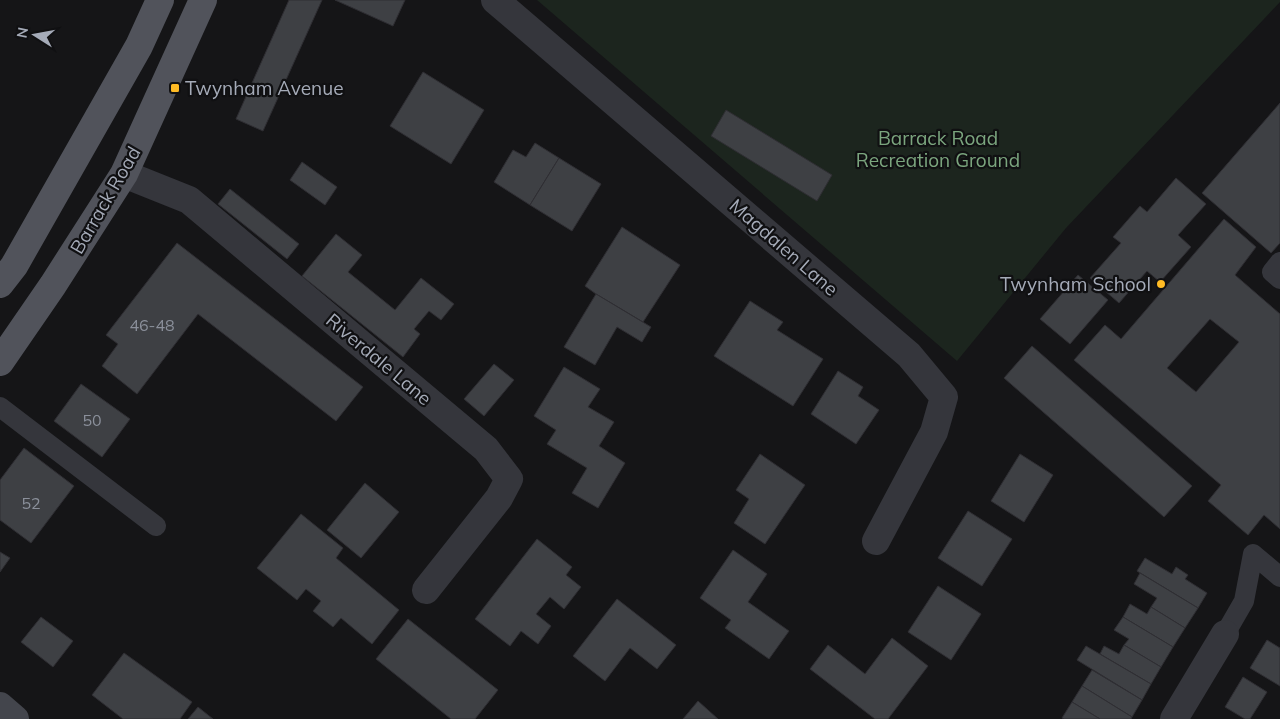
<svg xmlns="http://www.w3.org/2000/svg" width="1280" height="719" viewBox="0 0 1280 719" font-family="Mulish,sans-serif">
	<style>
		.green { fill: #1c251e }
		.building { fill: #3e4044; stroke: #2f2e33; fill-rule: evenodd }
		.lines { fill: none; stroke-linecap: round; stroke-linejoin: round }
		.service { stroke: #35363c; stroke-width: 20 }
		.minor { stroke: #35363c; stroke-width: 28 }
		.secondary { stroke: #43454c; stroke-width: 28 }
		.primary { stroke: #51535b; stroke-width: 28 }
		.poi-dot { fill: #ffbb24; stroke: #101012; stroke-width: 2 }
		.labels { text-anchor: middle; stroke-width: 4.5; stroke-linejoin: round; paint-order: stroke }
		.number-label { font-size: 16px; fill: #8b909b }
		.poi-label { font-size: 19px; fill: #a5abb8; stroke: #101012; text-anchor: start }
		.park-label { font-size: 19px; fill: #7ba57e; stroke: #101012 }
		.street-label { font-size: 19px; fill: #a5abb8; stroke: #101012 }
	</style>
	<rect width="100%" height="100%" fill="#151517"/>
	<polygon class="green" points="537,0 1280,0 1280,2 1066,228 957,361"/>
	<g class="building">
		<polygon points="289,0 322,0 263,131 236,119"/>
		<polygon points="335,0 405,0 393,26"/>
		<polygon points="423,72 484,110 451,164 390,126"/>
		<polygon points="1280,103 1280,243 1271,253 1202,193"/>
		<polygon points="726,110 832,175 817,201 711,136"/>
		<polygon points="535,143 559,158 530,205 494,182 513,150 526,157"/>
		<polygon points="559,158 601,184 572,231 530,205"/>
		<polygon points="302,162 337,187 325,205 290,180"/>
		<polygon points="1176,178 1206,204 1178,235 1191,247 1160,282 1147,271 1119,303 1090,278 1121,243 1113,237 1140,206 1147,212"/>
		<polygon points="230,189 299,244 287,259 218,204"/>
		<path d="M1224,219l32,28 -21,28 45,39v215l-16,-14 -16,20 -40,-34 13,-16 -147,-125 31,-35 16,14zM1210,319l29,23 -43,50 -29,-24z"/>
		<polygon points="622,227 680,265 643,322 596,294 585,286"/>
		<polygon points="336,234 362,255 348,272 395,310 421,278 454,304 441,320 429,311 414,329 420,334 403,357 302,276"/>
		<polygon points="177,243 363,387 336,421 198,314 137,394 102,366 118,344 106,335"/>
		<polygon points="1078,275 1108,300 1070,344 1040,319"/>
		<polygon points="596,294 651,327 642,342 617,327 595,365 564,347"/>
		<polygon points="750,301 783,322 777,330 823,359 793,406 714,356"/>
		<polygon points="1032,346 1192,486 1164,517 1004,378"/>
		<polygon points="494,364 514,380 484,416 464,399"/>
		<polygon points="564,367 600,389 588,407 614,422 599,446 625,463 598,508 572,493 587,468 547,444 556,430 534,416"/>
		<polygon points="838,371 863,387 858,396 879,410 856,444 811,414"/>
		<polygon points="81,384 130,419 102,457 54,421"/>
		<polygon points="24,448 74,486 31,543 0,520 0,480"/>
		<polygon points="760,454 805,485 765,544 734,523 749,499 736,490"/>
		<polygon points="1020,454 1053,475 1024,522 991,501"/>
		<polygon points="365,483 399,512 361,558 327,530"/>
		<polygon points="968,511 1012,539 982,586 938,558"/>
		<polygon points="301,514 343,548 336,558 399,610 372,644 341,618 333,627 313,611 321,601 306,589 297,600 257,568"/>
		<polygon points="537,539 572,567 566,575 581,587 564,609 550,597 536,614 551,626 538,644 521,631 510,646 475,619"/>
		<polygon points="733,550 767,574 748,602 789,631 769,659 725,628 731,620 700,598"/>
		<polygon points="0,552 10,558 0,572"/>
		<polygon points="1145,558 1172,574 1176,567 1188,575 1185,579 1207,593 1198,608 1137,571"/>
		<polygon points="1140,573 1198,608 1185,628 1151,607 1157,598 1134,584"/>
		<polygon points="938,586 981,614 951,660 908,632"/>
		<polygon points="617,599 676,645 657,669 630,648 605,681 573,656"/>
		<polygon points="1130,604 1147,614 1151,607 1185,628 1173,647 1123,617"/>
		<polygon points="41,617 73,641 53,667 21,642"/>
		<polygon points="1123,617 1173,647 1161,667 1124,645 1129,639 1114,630"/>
		<polygon points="408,619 498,690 475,719 451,719 376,659"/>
		<polygon points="892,638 928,666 888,719 875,719 810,669 828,645 865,674"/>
		<polygon points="1267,640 1280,648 1280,686 1250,668"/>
		<polygon points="1124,645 1161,667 1151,684 1100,654 1104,646 1119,654"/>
		<polygon points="1086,646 1151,684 1142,700 1077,660"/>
		<polygon points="124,653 192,702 180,719 123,719 92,695"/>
		<polygon points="1092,670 1142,700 1132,717 1082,686"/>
		<polygon points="1243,677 1267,692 1250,719 1245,719 1225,707"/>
		<polygon points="1082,686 1132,717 1131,719 1100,719 1072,702"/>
		<polygon points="698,701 718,719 683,719"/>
		<polygon points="1072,702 1100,719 1064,719 1062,718"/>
		<polygon points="198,707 213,719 188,719"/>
	</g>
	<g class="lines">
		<g class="service">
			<polyline points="1280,262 1272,272 1280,279"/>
			<polyline points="0,407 156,526"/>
			<polyline points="1225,634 1244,601 1253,554 1280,577"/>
		</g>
		<g class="minor">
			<polyline points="495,0 909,355 944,397 934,432 876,541"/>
			<polyline points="124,174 189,200 486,449 509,479 499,498 426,590"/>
			<polyline points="1174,719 1225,634"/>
		</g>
		<polyline class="secondary" points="0,706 15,719"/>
		<g class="primary">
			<polyline points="0,284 14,266 139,46 160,0"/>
			<polyline points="0,362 53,285 124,174 203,0"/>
		</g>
	</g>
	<g class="poi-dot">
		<rect x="170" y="83" width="10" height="10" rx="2.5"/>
		<circle cx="1161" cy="284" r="5"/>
	</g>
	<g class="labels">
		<g class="number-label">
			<text x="152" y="331">46-48</text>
			<text x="92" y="426">50</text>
			<text x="31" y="509">52</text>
		</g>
		<g class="poi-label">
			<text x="185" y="95">Twynham Avenue</text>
			<text x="1151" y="291" text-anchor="end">Twynham School</text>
		</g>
		<g class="park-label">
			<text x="938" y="145">Barrack Road<tspan x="938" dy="22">Recreation Ground</tspan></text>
		</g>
		<g class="street-label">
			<text transform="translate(105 200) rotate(-60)" y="7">Barrack Road</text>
			<text transform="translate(784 247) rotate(41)" y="7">Magdalen Lane</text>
			<text transform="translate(379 359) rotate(40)" y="7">Riverdale Lane</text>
		</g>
	</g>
	<g transform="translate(35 35) rotate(281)" stroke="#101012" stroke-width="4" paint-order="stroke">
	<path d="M0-4L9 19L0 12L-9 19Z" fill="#a5abb8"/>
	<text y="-8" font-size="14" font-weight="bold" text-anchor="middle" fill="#a5abb8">N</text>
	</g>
</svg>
